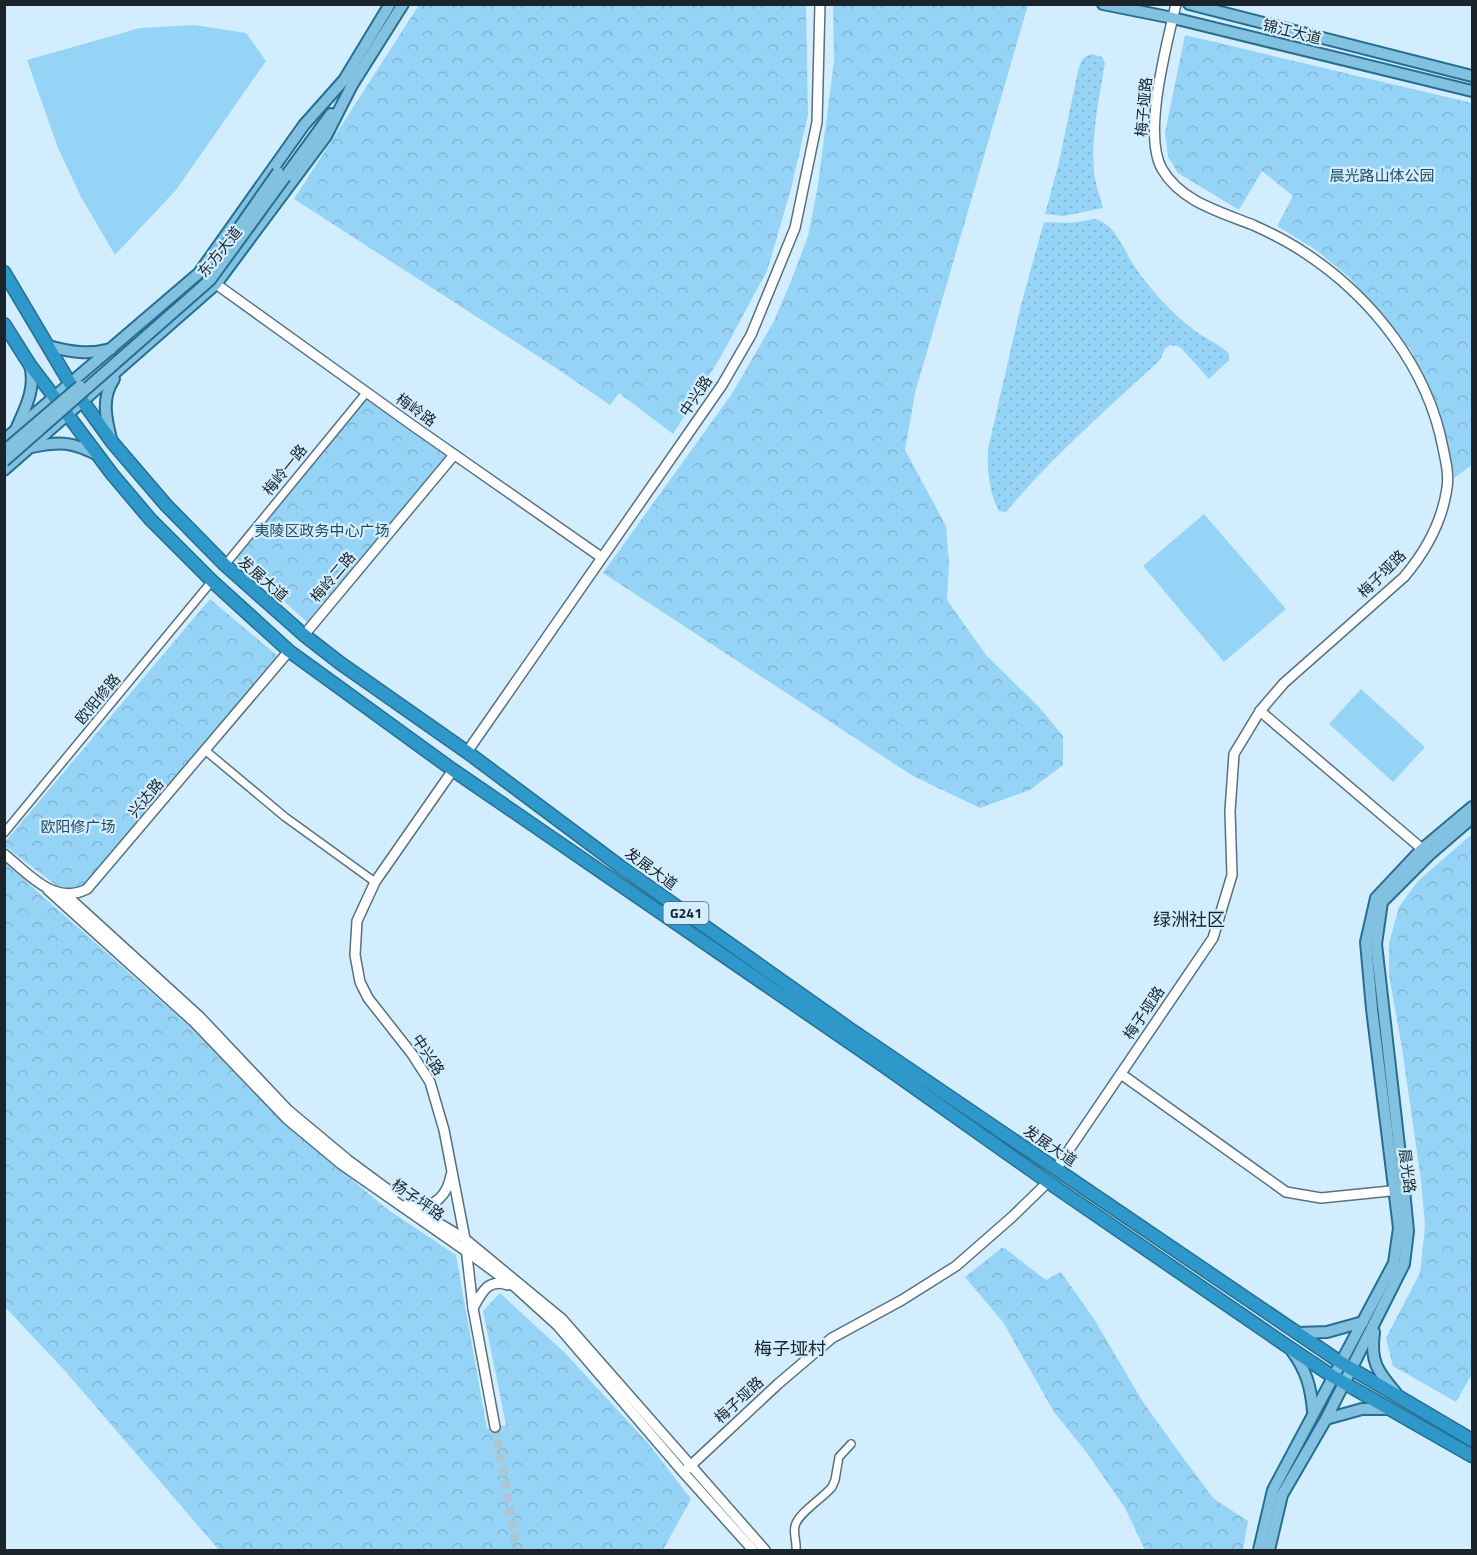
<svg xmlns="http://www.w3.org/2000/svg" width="1477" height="1555" viewBox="0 0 1477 1555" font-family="'Titillium Web','Noto Sans SC',sans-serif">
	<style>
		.grass { fill: url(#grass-dots) }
		.forest { fill: url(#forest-crowns) }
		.pitch { fill: #96d4f7 }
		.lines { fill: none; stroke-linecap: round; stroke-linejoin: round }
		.secondary-tunnel { stroke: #adc6d4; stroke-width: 9; stroke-dasharray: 9 4.5; stroke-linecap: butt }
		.street-casing { stroke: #58717f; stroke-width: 10 }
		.secondary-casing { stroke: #58717f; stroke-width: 12 }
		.primary-casing { stroke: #276f92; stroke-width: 14 }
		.highway-casing { stroke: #276f92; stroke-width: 15 }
		.street { stroke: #fff; stroke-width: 7 }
		.secondary { stroke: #fff; stroke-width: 9 }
		.primary { stroke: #82c1df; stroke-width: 10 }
		.highway { stroke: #2e98ca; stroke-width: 12 }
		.primary-bridge-casing { stroke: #276f92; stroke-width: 14; stroke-linecap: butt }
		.primary-bridge { stroke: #82c1df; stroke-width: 10 }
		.labels { text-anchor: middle; stroke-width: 4.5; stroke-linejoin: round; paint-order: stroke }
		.shield { fill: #d2eefe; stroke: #51616a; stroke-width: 1.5 }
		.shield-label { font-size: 14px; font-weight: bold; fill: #1a242a }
		.street-label { font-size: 15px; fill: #1a242a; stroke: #d2eefe }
		.park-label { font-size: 15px; fill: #254c61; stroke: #d2eefe }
		.quarter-label { font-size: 18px; fill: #1a242a; stroke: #d2eefe }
	</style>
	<defs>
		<pattern id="grass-dots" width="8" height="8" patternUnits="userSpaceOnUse" patternTransform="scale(1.5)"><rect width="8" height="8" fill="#96d4f7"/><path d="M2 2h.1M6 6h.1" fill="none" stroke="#81b6d4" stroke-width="1.8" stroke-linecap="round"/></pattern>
		<pattern id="forest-crowns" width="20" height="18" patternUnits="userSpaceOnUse" patternTransform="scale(1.5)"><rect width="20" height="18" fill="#96d4f7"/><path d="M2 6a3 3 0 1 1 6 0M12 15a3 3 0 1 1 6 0" fill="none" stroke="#81b6d4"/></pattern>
	</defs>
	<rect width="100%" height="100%" fill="#d2eefe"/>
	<g class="grass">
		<path d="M1092,54l10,3 3,6c-6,36 -14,72 -11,108 1,13 6,25 9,37l-39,8 -19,-2 14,-52 19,-91c3,-9 4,-15 14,-17z"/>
		<path d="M1095,219c22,6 28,31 40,48 16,24 37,46 60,64 11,8 25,13 34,23v6l-20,19 -29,-32 -9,-2 -6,3 -5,12c-53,49 -107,96 -154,152l-7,-1c-10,-19 -12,-41 -11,-62l33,-144 23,-83 26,1z"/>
	</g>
	<g class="forest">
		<polygon points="1022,4 1028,5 915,393 905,450 946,526 949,562 947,600 986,655 1039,707 1063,736 1063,765 1030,790 980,808 913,776 603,573 731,395 773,323 791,281 808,236 818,185 834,61 833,5"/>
		<polygon points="419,5 806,5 808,115 791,189 767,271 720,358 673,434 619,393 610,405 553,366 294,199"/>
		<polygon points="1185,35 1472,103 1472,465 1454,478 1450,453 1436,408 1411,350 1350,278 1316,250 1277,226 1293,196 1262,171 1239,210 1178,173 1168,157 1165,133"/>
		<polygon points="367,399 448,455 307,622 236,558"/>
		<polygon points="210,599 279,657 89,885 73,890 57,886 5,846 4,843"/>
		<polygon points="1472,834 1472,1374 1456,1402 1393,1366 1386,1338 1420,1273 1425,1226 1421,1180 1402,1048 1389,975 1389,943 1399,907 1418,881"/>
		<polygon points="5,863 186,1023 284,1123 387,1209 456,1255 487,1429 506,1425 483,1311 500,1293 565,1353 648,1443 691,1499 663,1550 219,1550 65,1371 5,1307"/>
		<polygon points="1003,1247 1046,1280 1061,1272 1094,1319 1143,1402 1181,1455 1214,1499 1248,1521 1243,1550 1145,1550 1125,1508 1087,1453 1054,1412 1003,1322 965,1277"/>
	</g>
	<g class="pitch">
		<polygon points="195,25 246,33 266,61 176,190 115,255 81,197 58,148 27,60 140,28"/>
		<polygon points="1204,514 1286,609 1224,662 1143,566"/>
		<polygon points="1361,689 1425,747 1393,782 1329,724"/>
	</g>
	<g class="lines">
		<polyline class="secondary-tunnel" points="495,1427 517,1550"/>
		<defs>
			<g id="street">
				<polyline points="225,565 366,393"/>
				<polyline points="206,751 285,817 375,882"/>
				<polyline points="4,833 212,581"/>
				<path d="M796,1550c1,-8 -3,-16 -1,-24 3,-13 28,-28 37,-39l3,-7 4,-23 12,-13"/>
			</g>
			<g id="secondary">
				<polyline points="216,284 412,425 601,557"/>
				<polyline points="304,635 454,455"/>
				<polyline points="1260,711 1427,853"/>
				<polyline points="467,752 722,385 751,335 795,228 817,122 820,4"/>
				<polyline points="453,770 375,882 357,921 355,955 360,982 368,998 412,1054 430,1082 444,1130 465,1239 473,1308 495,1427"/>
				<path d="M4,854c24,19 50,52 83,35l202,-238"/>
				<polyline points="48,890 194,1022 287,1119 341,1164 466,1251 515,1287 558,1326 683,1472 753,1550"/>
				<polyline points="65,894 200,1017 288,1110 348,1160 394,1194"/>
				<polyline points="1121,1074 1286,1192 1321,1198 1400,1190"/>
				<path d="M1056,1169l157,-231 19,-63 -2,-64 4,-57 26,-43 24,-28 120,-106c22,-26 38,-54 43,-89 2,-13 -1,-26 -4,-40 -15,-80 -71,-151 -138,-195 -16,-11 -34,-20 -52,-28 -32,-13 -72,-23 -91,-56 -20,-35 5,-125 14,-165"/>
				<polyline points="407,1204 465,1239 562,1319 765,1550"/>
				<path d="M413,1206c22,2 34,-10 38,-31"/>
				<path d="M473,1308c9,-16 15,-30 35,-23"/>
				<polyline points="687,1469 778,1384 832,1338 902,1300 956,1266 1012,1217 1048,1182"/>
			</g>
			<g id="primary">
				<polyline points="1103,4 1173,18 1472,91"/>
				<polyline points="1189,4 1472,76"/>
				<polyline points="285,177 331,114"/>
				<path d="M48,346c23,6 40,9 63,3"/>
				<path d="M17,427c9,-20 19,-39 13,-62"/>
				<path d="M111,439c-5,-21 -10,-41 3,-60"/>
				<polyline points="4,440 199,273 304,125 344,80 390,4"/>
				<path d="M32,447c29,-6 40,-5 66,8"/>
				<polyline points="4,470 216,284 326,136 352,85 403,4"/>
				<path d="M1374,1332c-4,29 3,39 22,61"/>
				<polyline points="1297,1333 1327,1332 1363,1322"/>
				<path d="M1292,1351c14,19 19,36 21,60"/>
				<polyline points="1326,1419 1362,1409 1390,1409"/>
				<polyline points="1259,1550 1273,1490 1394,1263 1399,1228 1372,1009 1366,942 1376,898 1422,849 1472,807"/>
				<polyline points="1269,1550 1282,1495 1326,1419 1404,1264 1408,1231 1404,1190 1376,944 1382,902 1429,855 1472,818"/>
			</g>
			<g id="highway">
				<polyline points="4,272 71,385 112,442 166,505 225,565 304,635 340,663 467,752 621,867 847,1027 1340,1362 1472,1440"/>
				<polyline points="4,324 30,365 55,398 112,474 150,519 212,581 289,651 453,770 884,1066 1048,1182 1290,1348 1332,1376 1472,1456"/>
			</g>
		</defs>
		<use href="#street" class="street-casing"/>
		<use href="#secondary" class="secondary-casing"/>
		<use href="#primary" class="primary-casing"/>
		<use href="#highway" class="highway-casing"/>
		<use href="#street" class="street"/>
		<use href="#secondary" class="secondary"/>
		<use href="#primary" class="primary"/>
		<use href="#highway" class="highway"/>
		<defs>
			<g id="primary-bridge">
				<polyline points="227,245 278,172"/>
				<polyline points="4,451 80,386"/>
				<polyline points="4,461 210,280 285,177"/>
			</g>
		</defs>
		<use href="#primary-bridge" class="primary-bridge-casing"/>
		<use href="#primary-bridge" class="primary-bridge"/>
	</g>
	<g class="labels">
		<rect class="shield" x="663.5" y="902" width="45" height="22" rx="4.5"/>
		<g class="shield-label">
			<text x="686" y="918">G241</text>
		</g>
		<g class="street-label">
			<text transform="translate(1292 32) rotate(14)" y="5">锦江大道</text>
			<text transform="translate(1144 107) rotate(-85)" y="5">梅子垭路</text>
			<text transform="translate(220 252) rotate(-51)" y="5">东方大道</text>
			<text transform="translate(696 396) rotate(-56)" y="5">中兴路</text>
			<text transform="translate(416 410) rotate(35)" y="5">梅岭路</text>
			<text transform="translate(285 470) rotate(-51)" y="5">梅岭一路</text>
			<text transform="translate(1382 574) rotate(-45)" y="5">梅子垭路</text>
			<text transform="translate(333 577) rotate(-50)" y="5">梅岭二路</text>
			<text transform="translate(263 579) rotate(41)" y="5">发展大道</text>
			<text transform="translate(98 699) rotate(-50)" y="5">欧阳修路</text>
			<text transform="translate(146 798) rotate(-50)" y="5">兴达路</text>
			<text transform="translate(651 869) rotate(36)" y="5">发展大道</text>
			<text transform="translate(1144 1013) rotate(-56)" y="5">梅子垭路</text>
			<text transform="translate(428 1055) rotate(57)" y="5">中兴路</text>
			<text transform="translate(1050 1146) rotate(34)" y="5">发展大道</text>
			<text transform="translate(1407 1171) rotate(83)" y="5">晨光路</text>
			<text transform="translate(418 1200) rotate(35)" y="5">杨子坪路</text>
			<text transform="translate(739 1400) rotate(-43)" y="5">梅子垭路</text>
		</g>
		<g class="park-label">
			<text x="1382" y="181">晨光路山体公园</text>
			<text x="322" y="536">夷陵区政务中心广场</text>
			<text x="78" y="832">欧阳修广场</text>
		</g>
		<g class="quarter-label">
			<text x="1189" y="926">绿洲社区</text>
			<text x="790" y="1355">梅子垭村</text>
		</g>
	</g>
	<rect width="1477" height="1555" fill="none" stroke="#1a242a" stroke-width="12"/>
</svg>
